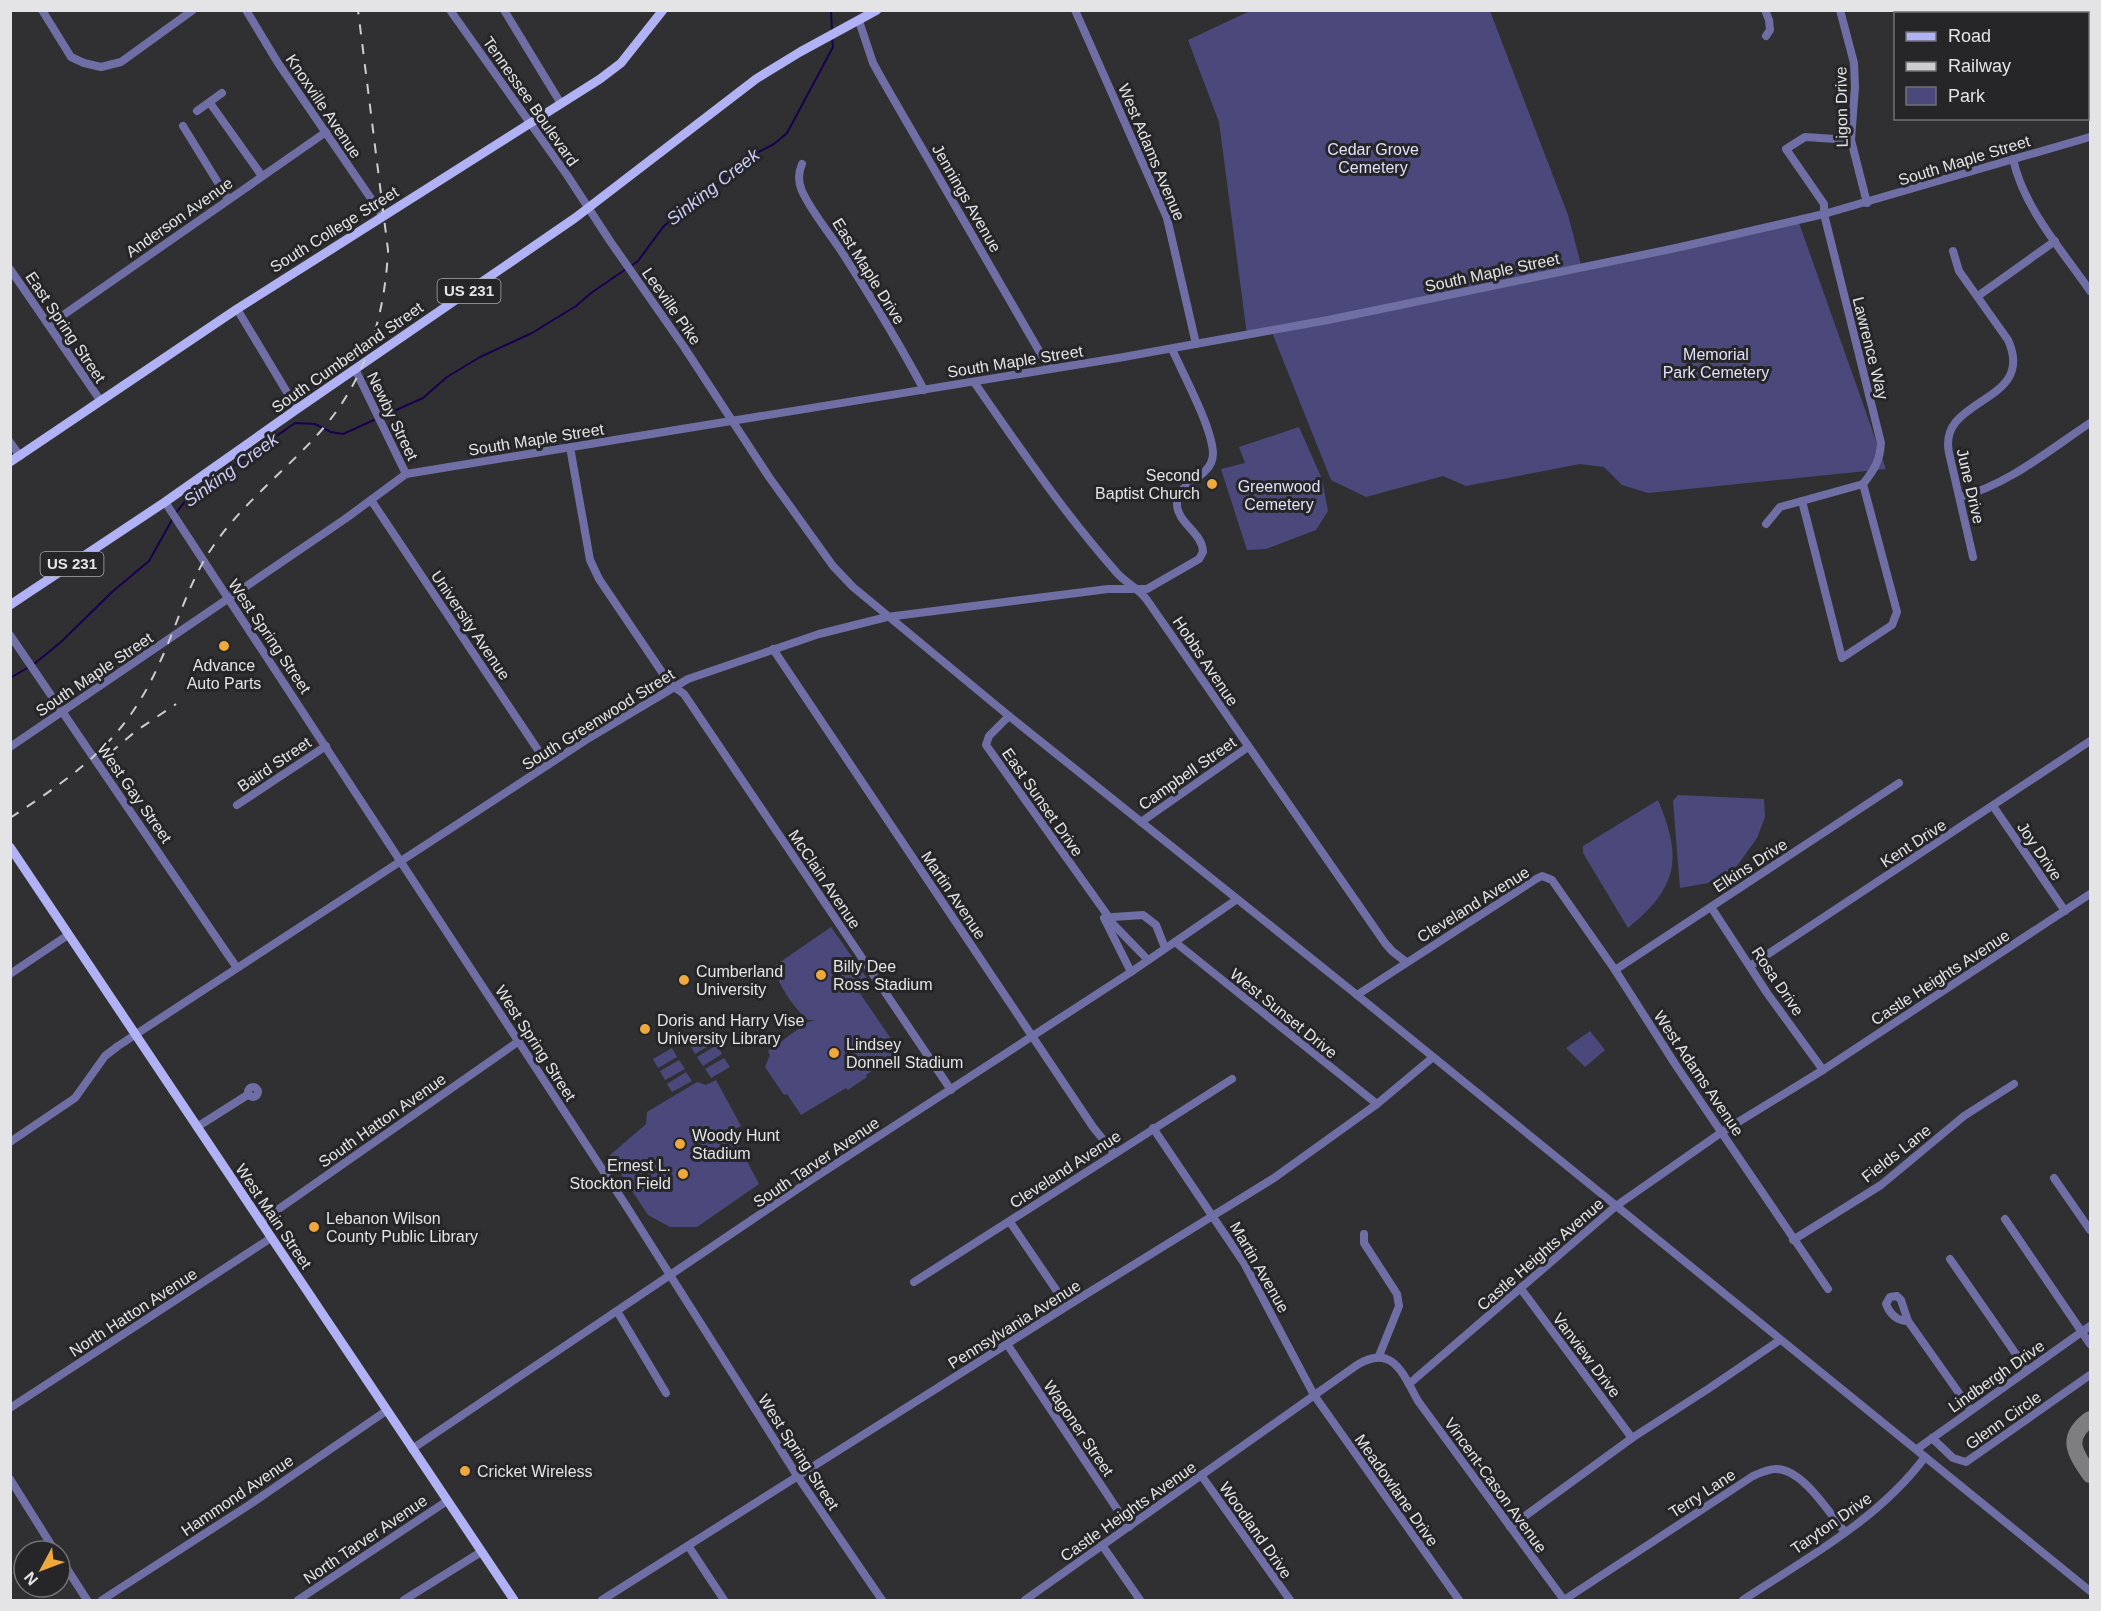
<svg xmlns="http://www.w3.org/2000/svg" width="2101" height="1611" viewBox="0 0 2101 1611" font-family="Helvetica,sans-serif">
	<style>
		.green { fill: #4b497b }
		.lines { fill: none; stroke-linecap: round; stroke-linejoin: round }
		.stream { stroke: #190051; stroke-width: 2 }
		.taxiway { stroke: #7e7e81; stroke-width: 16 }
		.minor { stroke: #6f6ea5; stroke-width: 8 }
		.major { stroke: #b1b1f5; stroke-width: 9 }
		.rail { stroke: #cdcdcf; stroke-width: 2; stroke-dasharray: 10 10; stroke-linecap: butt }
		.minor-bridge { stroke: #6f6ea5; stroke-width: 8 }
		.poi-dot { fill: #eea83c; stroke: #262629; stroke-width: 2 }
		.labels { text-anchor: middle; stroke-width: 6; stroke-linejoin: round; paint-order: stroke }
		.shield { fill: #262629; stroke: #ababad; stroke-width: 1.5 }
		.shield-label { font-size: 15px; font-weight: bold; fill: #e4e4e6 }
		.street-label { font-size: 16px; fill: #e4e4e6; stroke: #262629 }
		.park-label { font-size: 16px; fill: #e0e1f8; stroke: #262629 }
		.poi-label { font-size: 16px; fill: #e4e4e6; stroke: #262629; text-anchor: start }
		.water-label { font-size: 18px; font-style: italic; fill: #cbccfa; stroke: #262629 }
	</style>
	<rect width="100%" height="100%" fill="#303033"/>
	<g class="green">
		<polygon points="1250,11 1490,11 1568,215 1581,265 1798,220 1886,469 1648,493 1622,485 1604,467 1580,464 1466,486 1443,476 1366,497 1331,480 1271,330 1247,335 1219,122 1188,40"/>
		<polygon points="1299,427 1322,479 1328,511 1316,530 1266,549 1247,550 1221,469 1245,463 1239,447"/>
		<polygon points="1678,795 1764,799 1765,817 1757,838 1737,866 1708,883 1680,888 1673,801"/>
		<path d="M1658,800c24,58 21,86 -30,128l-45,-75v-7z"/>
		<path d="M831,927l40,57 -12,8 41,60 -34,23 1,2 -19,13 -2,-2 -45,27 -14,-21 -3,1 -19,-28 5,-12 -2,-4 40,-29 8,-2h-8c-17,-15 -27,-32 -35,-53z"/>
		<polygon points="1590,1031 1605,1050 1585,1067 1566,1048"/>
		<polygon points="709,1033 715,1042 695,1054 690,1045"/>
		<polygon points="717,1045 722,1054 703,1066 697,1057"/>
		<polygon points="672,1048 677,1057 658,1068 653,1059"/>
		<polygon points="724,1058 730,1067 711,1078 705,1069"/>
		<polygon points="679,1060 685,1069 665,1080 660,1071"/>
		<polygon points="686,1072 692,1081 672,1092 667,1084"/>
		<polygon points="716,1080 741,1126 731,1131 759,1184 697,1227 670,1227 648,1215 609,1156 646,1124 647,1112 697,1082 706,1085"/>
	</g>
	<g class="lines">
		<g class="stream">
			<polyline points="831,10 832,32"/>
			<polyline points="631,266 638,261 663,227 682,210 713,188 743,160 774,144 787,133 833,47 832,37"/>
			<polyline points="383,416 423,398 447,377 480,357 532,333 576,306 591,293 626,269"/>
			<polyline points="176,513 186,500 295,423 315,424 331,432 343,434 374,420"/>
			<polyline points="34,664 61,642 112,592 149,561 173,518"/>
			<polyline points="10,678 29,667"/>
		</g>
		<path class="taxiway" d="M2090,1419c-26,19 -15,34 0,56"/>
		<g class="minor">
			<polyline points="42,10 71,57 84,63 101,67 121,62 193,10"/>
			<polyline points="246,10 278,63 383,216"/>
			<polyline points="450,10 567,175 610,241 684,347 769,477 833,566 853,587 1009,716 1357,995 2090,1591"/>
			<polyline points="504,10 560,102"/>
			<polyline points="1075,10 1167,218 1196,344"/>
			<polyline points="1765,10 1769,20 1770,30 1766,36"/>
			<polyline points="1840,10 1854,63 1855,87 1851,140 1867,203"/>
			<polyline points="859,21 873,63 883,81 1049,368"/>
			<polyline points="2088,23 2090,11"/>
			<polyline points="210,103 262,176"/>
			<polyline points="2088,104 2090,116"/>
			<polyline points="197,111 222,93"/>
			<polyline points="183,126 228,199"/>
			<path d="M1851,140l-46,-3 -19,12 38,55v10l57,229c-1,18 -7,27 -18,41"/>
			<path d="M2013,159c11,50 49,91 77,132"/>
			<path d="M802,164c-4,9 -4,18 0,27 11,24 31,46 45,69 27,42 53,85 77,130"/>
			<path d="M1953,251l6,20 49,69c29,64 -71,56 -59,113l24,104"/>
			<polyline points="10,269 100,400"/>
			<polyline points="1978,296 2055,241"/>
			<polyline points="237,309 297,409"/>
			<polyline points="49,325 326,132"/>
			<polyline points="355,369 406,474"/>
			<path d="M974,382c45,65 90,131 143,191 9,10 20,14 30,27l238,343 7,8 14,11"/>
			<polyline points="10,442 20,456"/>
			<polyline points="570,447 590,560 599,579 670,684 684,694 951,1090"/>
			<path d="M1960,497c48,-12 89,-47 130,-74"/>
			<polyline points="371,500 548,765"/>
			<polyline points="1802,501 1842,658 1892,625 1897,612 1863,484"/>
			<polyline points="165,502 625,1204 798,1477 882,1600"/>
			<polyline points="1766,524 1780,507 1863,484"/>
			<polyline points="10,635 237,968"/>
			<polyline points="773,649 1093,1127 1114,1153"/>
			<polyline points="1009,716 989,736 986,745 1108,916"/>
			<polyline points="10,747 345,519 406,474 1118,358 1328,320 1676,248 1824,214 2090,137"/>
			<polyline points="237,805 326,746"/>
			<polyline points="1993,806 2065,911"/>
			<polyline points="1141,822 1248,747"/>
			<polyline points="1711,907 1767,993 1823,1070"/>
			<polyline points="1104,918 1131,972"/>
			<polyline points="1106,921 1113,917 1143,915 1156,925 1165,948"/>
			<polyline points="1113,924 1148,960"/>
			<polyline points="1175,942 1377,1104"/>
			<polyline points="1750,966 2090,741"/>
			<polyline points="1615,970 1899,783"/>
			<polyline points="10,974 68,935"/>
			<polyline points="1357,995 1536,879 1542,876 1552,880 1615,970 1677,1067 1828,1289"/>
			<circle cx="253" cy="1092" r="5"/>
			<polyline points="197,1127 249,1094"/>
			<polyline points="1153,1128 1244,1263 1314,1395 1459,1600"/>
			<path d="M10,1142l65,-44 30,-42 13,-10 471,-308 99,-59 131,-45 68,-17 221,-28h39l52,-30 4,-7c0,-19 -26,-29 -26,-48 0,-18 20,-23 29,-34 5,-5 7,-11 7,-17 -1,-26 -30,-79 -41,-104"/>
			<polyline points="2054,1178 2090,1230"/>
			<polyline points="2005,1219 2090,1344"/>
			<polyline points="260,1222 519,1041"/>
			<polyline points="1010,1222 1067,1306"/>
			<polyline points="1364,1234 1364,1243 1397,1294 1399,1306 1379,1356"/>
			<polyline points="1793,1240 1881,1185 1964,1116 2014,1084"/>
			<polyline points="1950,1259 2027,1370"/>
			<polyline points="914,1282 1232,1079"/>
			<polyline points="1521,1289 1632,1438"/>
			<polyline points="617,1311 666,1393"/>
			<path d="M1908,1321c-11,0 -18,-7 -22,-17l4,-7 7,-1 4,4 7,21 63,89"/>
			<polyline points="1007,1344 1129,1527"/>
			<polyline points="1409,1384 1616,1206 1722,1132 1823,1070 2090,894"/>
			<polyline points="10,1408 271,1238"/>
			<polyline points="1932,1438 1953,1458 1966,1462 2090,1375"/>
			<polyline points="412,1449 811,1180 1131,972 1236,900"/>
			<polyline points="1917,1449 2090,1326"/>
			<polyline points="1201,1475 1290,1600"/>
			<polyline points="10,1479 55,1551"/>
			<polyline points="1510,1527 1632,1438 1708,1389 1780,1340"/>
			<polyline points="1102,1545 1140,1600"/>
			<polyline points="689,1547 724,1600"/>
			<polyline points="60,1558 87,1600"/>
			<polyline points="102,1600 249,1505 386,1411"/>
			<polyline points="298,1600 447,1501"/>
			<polyline points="404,1600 481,1552"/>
			<polyline points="602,1600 1067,1306 1274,1178 1377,1104 1432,1058"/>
			<path d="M1025,1600l332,-235c36,-22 46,9 61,36l146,199"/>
			<path d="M1564,1600l189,-124c7,-3 15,-7 23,-7 27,0 53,44 69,63"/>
			<path d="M1743,1600c64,-42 136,-81 182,-143"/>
		</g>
		<g class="major">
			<polyline points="10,462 237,309 600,79 621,63 663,10"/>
			<polyline points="10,605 165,502 297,409 575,218 756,79 800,52 877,10"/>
			<polyline points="10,847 514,1600"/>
		</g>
		<g class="rail">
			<polyline points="110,753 136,731 176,704"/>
			<path d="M10,818c68,-45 115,-77 149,-154 19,-40 29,-82 55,-119 29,-42 71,-74 105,-112 46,-51 66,-116 69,-183l-30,-240"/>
		</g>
		<polyline class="minor-bridge" points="1108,916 1113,924"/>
	</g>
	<g class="poi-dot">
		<circle cx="1212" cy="484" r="6"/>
		<circle cx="224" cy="646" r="6"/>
		<circle cx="821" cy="975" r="6"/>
		<circle cx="684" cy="980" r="6"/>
		<circle cx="645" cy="1029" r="6"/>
		<circle cx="834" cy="1053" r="6"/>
		<circle cx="680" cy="1144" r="6"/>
		<circle cx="683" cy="1174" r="6"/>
		<circle cx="314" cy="1227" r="6"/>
		<circle cx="465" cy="1471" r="6"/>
	</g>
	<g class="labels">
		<g class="shield">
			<rect x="437.5" y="279" width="63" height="24" rx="4.5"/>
			<rect x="40.5" y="552" width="63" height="24" rx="4.5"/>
		</g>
		<g class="shield-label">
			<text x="469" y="296">US 231</text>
			<text x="72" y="569">US 231</text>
		</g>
		<g class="street-label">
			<text transform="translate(531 101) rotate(55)" y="6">Tennessee Boulevard</text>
			<text transform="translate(324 106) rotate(56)" y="6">Knoxville Avenue</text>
			<text transform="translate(1841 107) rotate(-91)" y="6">Ligon Drive</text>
			<text transform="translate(1152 152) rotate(67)" y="6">West Adams Avenue</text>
			<text transform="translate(1964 160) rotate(-17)" y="6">South Maple Street</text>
			<text transform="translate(967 198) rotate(60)" y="6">Jennings Avenue</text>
			<text transform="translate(179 217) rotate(-35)" y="6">Anderson Avenue</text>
			<text transform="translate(334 229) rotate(-32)" y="6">South College Street</text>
			<text transform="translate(869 271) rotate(58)" y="6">East Maple Drive</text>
			<text transform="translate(1492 272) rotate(-12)" y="6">South Maple Street</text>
			<text transform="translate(672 306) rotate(55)" y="6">Leeville Pike</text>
			<text transform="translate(66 327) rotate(56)" y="6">East Spring Street</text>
			<text transform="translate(1871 348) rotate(76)" y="6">Lawrence Way</text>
			<text transform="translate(347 357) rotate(-35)" y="6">South Cumberland Street</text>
			<text transform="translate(1015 361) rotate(-9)" y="6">South Maple Street</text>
			<text transform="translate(393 416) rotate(64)" y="6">Newby Street</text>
			<text transform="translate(536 439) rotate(-9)" y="6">South Maple Street</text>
			<text transform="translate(1971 486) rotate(77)" y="6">June Drive</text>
			<text transform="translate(471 625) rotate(56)" y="6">University Avenue</text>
			<text transform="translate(270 636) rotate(56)" y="6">West Spring Street</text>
			<text transform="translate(1206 661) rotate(56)" y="6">Hobbs Avenue</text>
			<text transform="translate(94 674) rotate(-34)" y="6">South Maple Street</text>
			<text transform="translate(598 719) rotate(-32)" y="6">South Greenwood Street</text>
			<text transform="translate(274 764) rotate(-34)" y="6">Baird Street</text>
			<text transform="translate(1187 773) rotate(-35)" y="6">Campbell Street</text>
			<text transform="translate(135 793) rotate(55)" y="6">West Gay Street</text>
			<text transform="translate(1043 802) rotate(55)" y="6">East Sunset Drive</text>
			<text transform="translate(1913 843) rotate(-33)" y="6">Kent Drive</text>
			<text transform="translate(2040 851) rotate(56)" y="6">Joy Drive</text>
			<text transform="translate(1750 865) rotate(-33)" y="6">Elkins Drive</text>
			<text transform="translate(825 879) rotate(56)" y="6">McClain Avenue</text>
			<text transform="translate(954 895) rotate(56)" y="6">Martin Avenue</text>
			<text transform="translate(1473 904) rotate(-32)" y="6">Cleveland Avenue</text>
			<text transform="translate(1940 977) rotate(-33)" y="6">Castle Heights Avenue</text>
			<text transform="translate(1778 981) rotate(56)" y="6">Rosa Drive</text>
			<text transform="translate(1284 1013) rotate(39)" y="6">West Sunset Drive</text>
			<text transform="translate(536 1043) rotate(57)" y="6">West Spring Street</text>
			<text transform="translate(1699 1073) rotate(56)" y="6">West Adams Avenue</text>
			<text transform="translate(382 1120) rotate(-35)" y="6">South Hatton Avenue</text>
			<text transform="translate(1896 1153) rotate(-38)" y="6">Fields Lane</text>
			<text transform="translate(816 1162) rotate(-34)" y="6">South Tarver Avenue</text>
			<text transform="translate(1065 1169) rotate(-33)" y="6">Cleveland Avenue</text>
			<text transform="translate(274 1216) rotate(56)" y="6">West Main Street</text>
			<text transform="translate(1540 1254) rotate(-41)" y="6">Castle Heights Avenue</text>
			<text transform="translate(1260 1267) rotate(60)" y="6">Martin Avenue</text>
			<text transform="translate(133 1312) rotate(-33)" y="6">North Hatton Avenue</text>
			<text transform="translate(1014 1324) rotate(-32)" y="6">Pennsylvania Avenue</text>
			<text transform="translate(1587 1355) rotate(53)" y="6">Vanview Drive</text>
			<text transform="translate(1996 1376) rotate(-35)" y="6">Lindbergh Drive</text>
			<text transform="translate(2003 1420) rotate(-35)" y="6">Glenn Circle</text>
			<text transform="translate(1079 1428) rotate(56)" y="6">Wagoner Street</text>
			<text transform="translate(799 1452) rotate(57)" y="6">West Spring Street</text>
			<text transform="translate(1496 1485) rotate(54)" y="6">Vincent-Cason Avenue</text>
			<text transform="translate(1397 1490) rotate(55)" y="6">Meadowlane Drive</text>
			<text transform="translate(1702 1493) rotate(-33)" y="6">Terry Lane</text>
			<text transform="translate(237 1495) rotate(-34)" y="6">Hammond Avenue</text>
			<text transform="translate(1128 1511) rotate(-35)" y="6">Castle Heights Avenue</text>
			<text transform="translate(1831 1523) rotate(-35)" y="6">Taryton Drive</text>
			<text transform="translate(1256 1530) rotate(55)" y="6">Woodland Drive</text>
			<text transform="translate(365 1539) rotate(-34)" y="6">North Tarver Avenue</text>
		</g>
		<g class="park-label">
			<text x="1373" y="155">Cedar Grove<tspan x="1373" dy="18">Cemetery</tspan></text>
			<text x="1716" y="360">Memorial<tspan x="1716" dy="18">Park Cemetery</tspan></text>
			<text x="1279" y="492">Greenwood<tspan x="1279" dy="18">Cemetery</tspan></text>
		</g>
		<g class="poi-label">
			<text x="1200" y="481" text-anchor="end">Second<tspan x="1200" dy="18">Baptist Church</tspan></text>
			<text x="224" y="671" text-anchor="middle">Advance<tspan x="224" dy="18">Auto Parts</tspan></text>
			<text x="833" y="972">Billy Dee<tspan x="833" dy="18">Ross Stadium</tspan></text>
			<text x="696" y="977">Cumberland<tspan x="696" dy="18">University</tspan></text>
			<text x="657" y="1026">Doris and Harry Vise<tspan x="657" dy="18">University Library</tspan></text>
			<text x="846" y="1050">Lindsey<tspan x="846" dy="18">Donnell Stadium</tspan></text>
			<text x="692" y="1141">Woody Hunt<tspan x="692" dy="18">Stadium</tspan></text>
			<text x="671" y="1171" text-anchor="end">Ernest L.<tspan x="671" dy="18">Stockton Field</tspan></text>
			<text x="326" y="1224">Lebanon Wilson<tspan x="326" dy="18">County Public Library</tspan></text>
			<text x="477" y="1477">Cricket Wireless</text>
		</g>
		<g class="water-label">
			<text transform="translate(713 187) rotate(-38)" y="6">Sinking Creek</text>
			<text transform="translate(231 470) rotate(-36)" y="6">Sinking Creek</text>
		</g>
	</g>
	<rect width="2101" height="1611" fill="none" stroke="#e4e4e6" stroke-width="24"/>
	<rect x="1894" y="12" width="195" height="108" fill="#262629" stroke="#727275" stroke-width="1.5"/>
	<rect x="1906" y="32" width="30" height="9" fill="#b1b1f5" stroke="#727275" stroke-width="1.5"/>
	<text x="1948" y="42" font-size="18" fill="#e4e4e6">Road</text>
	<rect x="1906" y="62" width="30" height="9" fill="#cdcdcf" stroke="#727275" stroke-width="1.5"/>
	<text x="1948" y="72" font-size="18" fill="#e4e4e6">Railway</text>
	<rect x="1906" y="87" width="30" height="18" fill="#4b497b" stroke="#727275" stroke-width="1.5"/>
	<text x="1948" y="102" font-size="18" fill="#e4e4e6">Park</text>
	<g transform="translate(42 1569) rotate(229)"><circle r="28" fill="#262629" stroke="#727275" stroke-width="1.5"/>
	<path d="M0-4.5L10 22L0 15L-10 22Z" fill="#eea83c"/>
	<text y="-9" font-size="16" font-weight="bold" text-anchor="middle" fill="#e4e4e6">N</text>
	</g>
</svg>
